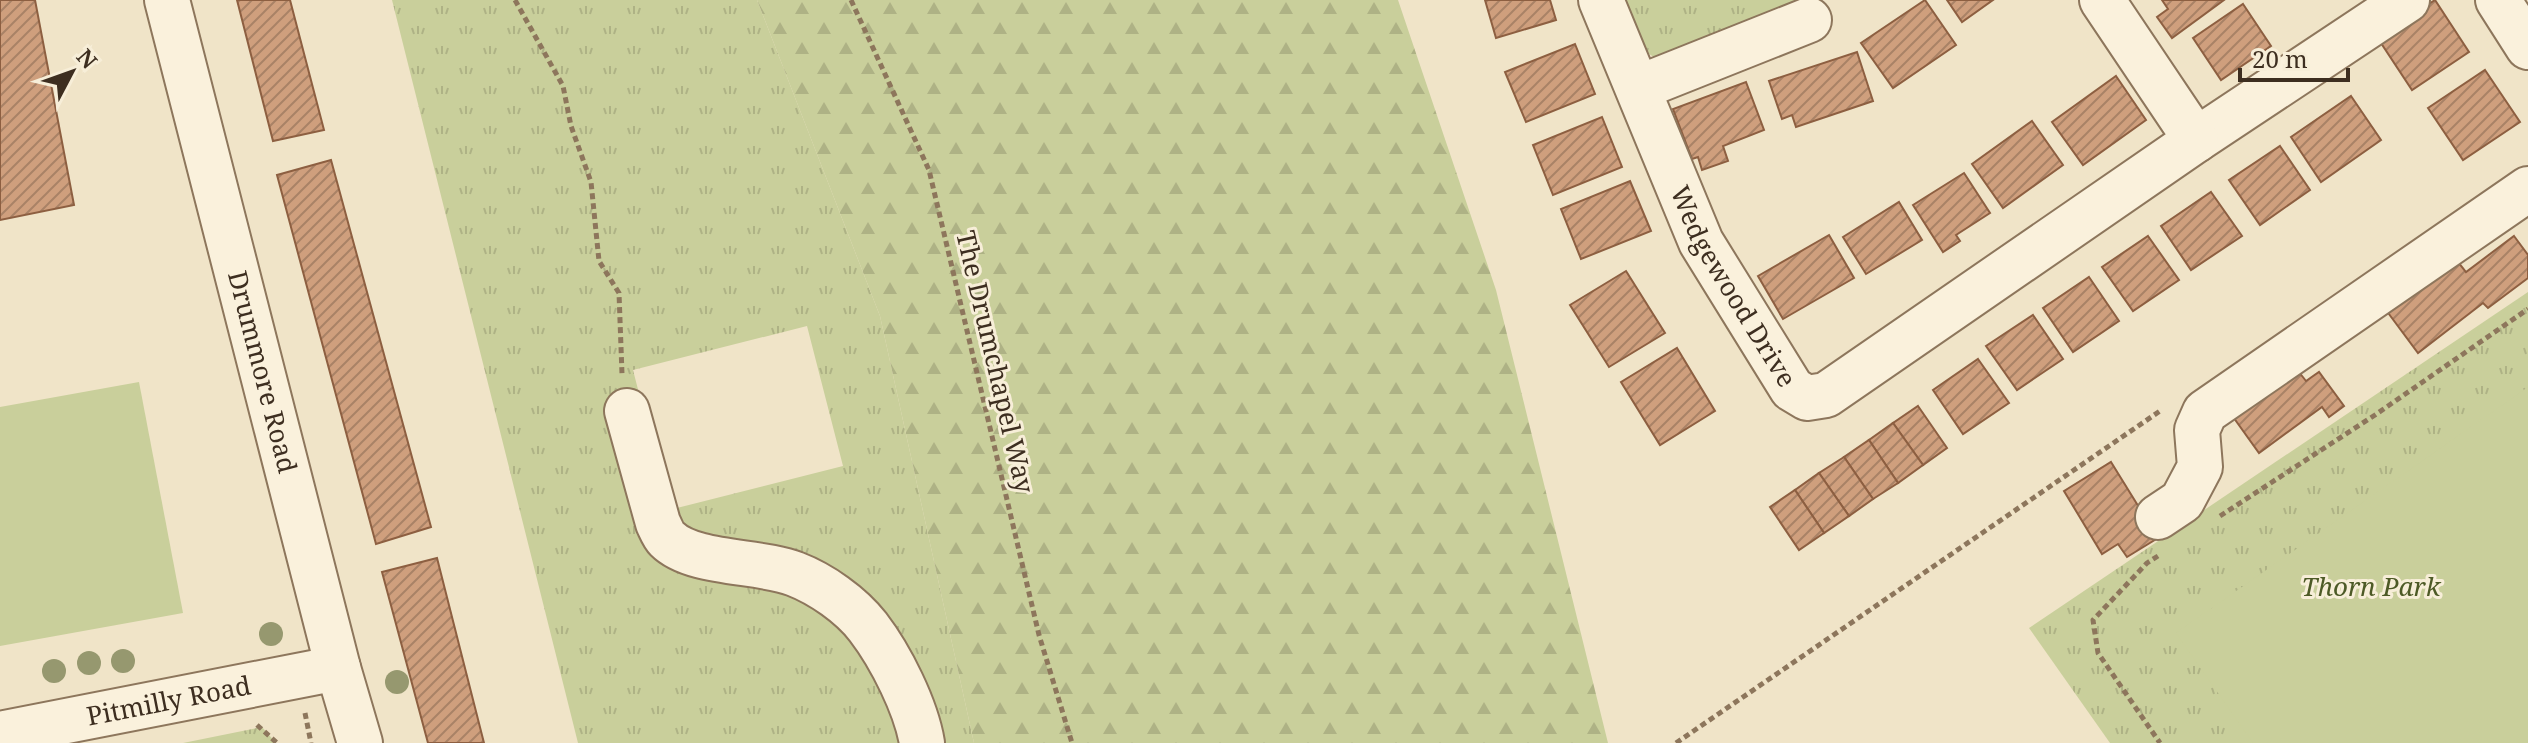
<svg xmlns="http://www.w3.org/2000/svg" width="2528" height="743" viewBox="0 0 2528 743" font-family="'Noto Serif',serif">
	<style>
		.grass { fill: url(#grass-tufts); fill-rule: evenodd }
		.forest { fill: url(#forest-firs) }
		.pitch { fill: #c9cf9b }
		.building { fill: url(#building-hatch); stroke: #8d5f41; stroke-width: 2 }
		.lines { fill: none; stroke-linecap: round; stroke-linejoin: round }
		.minor-casing { stroke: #8d765c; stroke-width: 48 }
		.path { stroke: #8d765c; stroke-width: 5; stroke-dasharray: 6 4; stroke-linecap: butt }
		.minor { stroke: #faf1dc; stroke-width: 44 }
		.tree { fill: #96986f }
		.labels { text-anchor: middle; stroke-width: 6; stroke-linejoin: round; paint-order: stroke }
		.street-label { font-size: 26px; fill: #3d2e20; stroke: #f7eed8 }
		.park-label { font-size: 26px; font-style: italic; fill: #4d5a26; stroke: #f7eed8 }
	</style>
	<defs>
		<pattern id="grass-tufts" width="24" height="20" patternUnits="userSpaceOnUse" patternTransform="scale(2)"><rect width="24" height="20" fill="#c9cf9b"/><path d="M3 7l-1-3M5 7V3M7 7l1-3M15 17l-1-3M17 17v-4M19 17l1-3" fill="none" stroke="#aeb285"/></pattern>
		<pattern id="forest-firs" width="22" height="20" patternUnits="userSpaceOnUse" patternTransform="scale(2)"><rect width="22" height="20" fill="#c9cf9b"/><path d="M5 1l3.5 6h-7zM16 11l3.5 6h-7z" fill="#aeb285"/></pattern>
		<pattern id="building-hatch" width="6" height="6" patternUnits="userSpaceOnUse" patternTransform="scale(2)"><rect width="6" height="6" fill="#cf9f7d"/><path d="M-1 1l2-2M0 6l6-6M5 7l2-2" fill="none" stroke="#a98266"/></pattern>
	</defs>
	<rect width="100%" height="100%" fill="#f0e4c8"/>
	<g class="grass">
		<path d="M392,0h365l123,316 94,427h-396zM807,326l36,140 -174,44 -36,-140z"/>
		<polygon points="1622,0 1813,0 1660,61 1643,50"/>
		<polygon points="2528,292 2528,743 2110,743 2029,628"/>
		<polygon points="262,727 276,743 183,743"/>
	</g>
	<polygon class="forest" points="757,0 1398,0 1496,290 1608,743 974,743 880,316"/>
	<g class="pitch">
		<polygon points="139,382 183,613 0,646 0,407"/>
		<polygon points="2528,387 2528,743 2253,743 2176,633"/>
	</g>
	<g class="building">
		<polygon points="0,0 35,0 74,205 0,220"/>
		<polygon points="237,0 290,0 324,130 273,141"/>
		<polygon points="1485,0 1550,0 1556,20 1496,38"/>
		<polygon points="1925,0 1956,45 1893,88 1861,43"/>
		<polygon points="1947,0 1993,0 1962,22"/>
		<polygon points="2162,0 2224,0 2172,38 2157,17 2168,9"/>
		<polygon points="2435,0 2469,52 2412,90 2377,37"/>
		<polygon points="2243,4 2271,46 2221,80 2193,38"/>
		<polygon points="1575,44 1595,94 1526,122 1505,72"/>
		<polygon points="1857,52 1873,101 1796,127 1792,115 1782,119 1769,81"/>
		<polygon points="2485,70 2520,122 2463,160 2428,108"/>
		<polygon points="2116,76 2146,120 2083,165 2052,122"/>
		<polygon points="1746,82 1764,130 1723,146 1728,161 1702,170 1698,157 1692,159 1673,109"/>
		<polygon points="2351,96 2381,140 2321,182 2291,137"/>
		<polygon points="1602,117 1622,167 1553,195 1533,145"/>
		<polygon points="2032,121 2063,165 2003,208 1972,164"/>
		<polygon points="2280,146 2310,190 2260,225 2229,180"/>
		<polygon points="331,160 431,527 376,544 277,175"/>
		<polygon points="1964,173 1990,213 1956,235 1960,241 1943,252 1913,205"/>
		<polygon points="1630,181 1651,231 1581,259 1561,209"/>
		<polygon points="2211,192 2242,236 2191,270 2161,226"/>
		<polygon points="1899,202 1922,240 1866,274 1843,237"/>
		<polygon points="1829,235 1854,278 1783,319 1758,276"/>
		<polygon points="2148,236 2179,280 2133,311 2102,267"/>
		<polygon points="2514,236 2528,255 2528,278 2488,308 2483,303 2418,353 2383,306 2451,253 2466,272"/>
		<polygon points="1626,271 1665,333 1609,367 1570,305"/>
		<polygon points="2089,277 2119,321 2073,352 2043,308"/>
		<polygon points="2033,315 2063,359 2017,390 1986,346"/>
		<polygon points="1677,348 1715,411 1660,445 1621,382"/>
		<polygon points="1978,359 2009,403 1963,434 1933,390"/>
		<polygon points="2295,367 2306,381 2319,372 2344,406 2329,417 2322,407 2259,453 2231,414"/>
		<polygon points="1918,406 1947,448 1923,465 1893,423"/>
		<polygon points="1893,423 1923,465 1898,483 1869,440"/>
		<polygon points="1869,440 1898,483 1873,499 1844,457"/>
		<polygon points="1844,457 1873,499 1849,516 1819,473"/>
		<polygon points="2111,462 2158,538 2127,557 2118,544 2102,554 2064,491"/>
		<polygon points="1819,473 1849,516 1824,533 1795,490"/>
		<polygon points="1795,490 1824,533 1799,550 1770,507"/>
		<polygon points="437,558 484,743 428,743 382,572"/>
	</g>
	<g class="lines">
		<defs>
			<g id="minor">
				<path id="s1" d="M167,0l171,668 22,75"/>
				<path id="s2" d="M1601,0l100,242 91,147 15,9 19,-3 370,-255 211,-140"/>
				<polyline points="2102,0 2196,140"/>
				<polyline points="2498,0 2528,47"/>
				<polyline points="1638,88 1809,20"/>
				<path d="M627,411l31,112c2,4 5,12 9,16 26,26 93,21 128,35 26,10 56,31 73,53 23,30 48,80 54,116"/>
				<polyline points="2158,517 2182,501 2200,467 2197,430 2205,412 2528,189"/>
				<path id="s3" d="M0,734l338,-66"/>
			</g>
		</defs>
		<use href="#minor" class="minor-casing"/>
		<g class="path">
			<polyline points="515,0 563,86 571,126 591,182 599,261 619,293 622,374"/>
			<polyline points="851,0 929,170 1039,635 1072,743"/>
			<polyline points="2220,516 2375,415 2528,309"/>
			<polyline points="2158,556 2147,563 2093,620 2098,653 2160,743"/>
			<polyline points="305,713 311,743"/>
			<polyline points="257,725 277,743"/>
			<polyline points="1676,743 2160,411"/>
		</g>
		<use href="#minor" class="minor"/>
	</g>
	<g class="tree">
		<circle cx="271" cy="634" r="12"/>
		<circle cx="123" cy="661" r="12"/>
		<circle cx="89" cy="663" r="12"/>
		<circle cx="54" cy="671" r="12"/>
		<circle cx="397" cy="682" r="12"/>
	</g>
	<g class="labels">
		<g class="street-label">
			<text dy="9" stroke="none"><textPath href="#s2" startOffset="316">Wedgewood Drive</textPath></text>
			<text transform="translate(995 362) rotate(77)" y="9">The Drumchapel Way</text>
			<text dy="9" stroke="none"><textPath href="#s1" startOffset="384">Drummore Road</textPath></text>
			<text dy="9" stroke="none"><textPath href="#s3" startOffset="172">Pitmilly Road</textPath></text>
		</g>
		<g class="park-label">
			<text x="2371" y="596">Thorn Park</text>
		</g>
	</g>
	<g transform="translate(72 72) rotate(49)" stroke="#f7eed8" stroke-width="6" paint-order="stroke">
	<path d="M0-6L14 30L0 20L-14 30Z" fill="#3d2e20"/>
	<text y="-12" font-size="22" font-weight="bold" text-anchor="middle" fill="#3d2e20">N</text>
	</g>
	<path d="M2240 68v12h108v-12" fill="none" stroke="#3d2e20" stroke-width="4"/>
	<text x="2252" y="68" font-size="24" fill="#3d2e20" stroke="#f7eed8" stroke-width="6" paint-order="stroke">20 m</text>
</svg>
